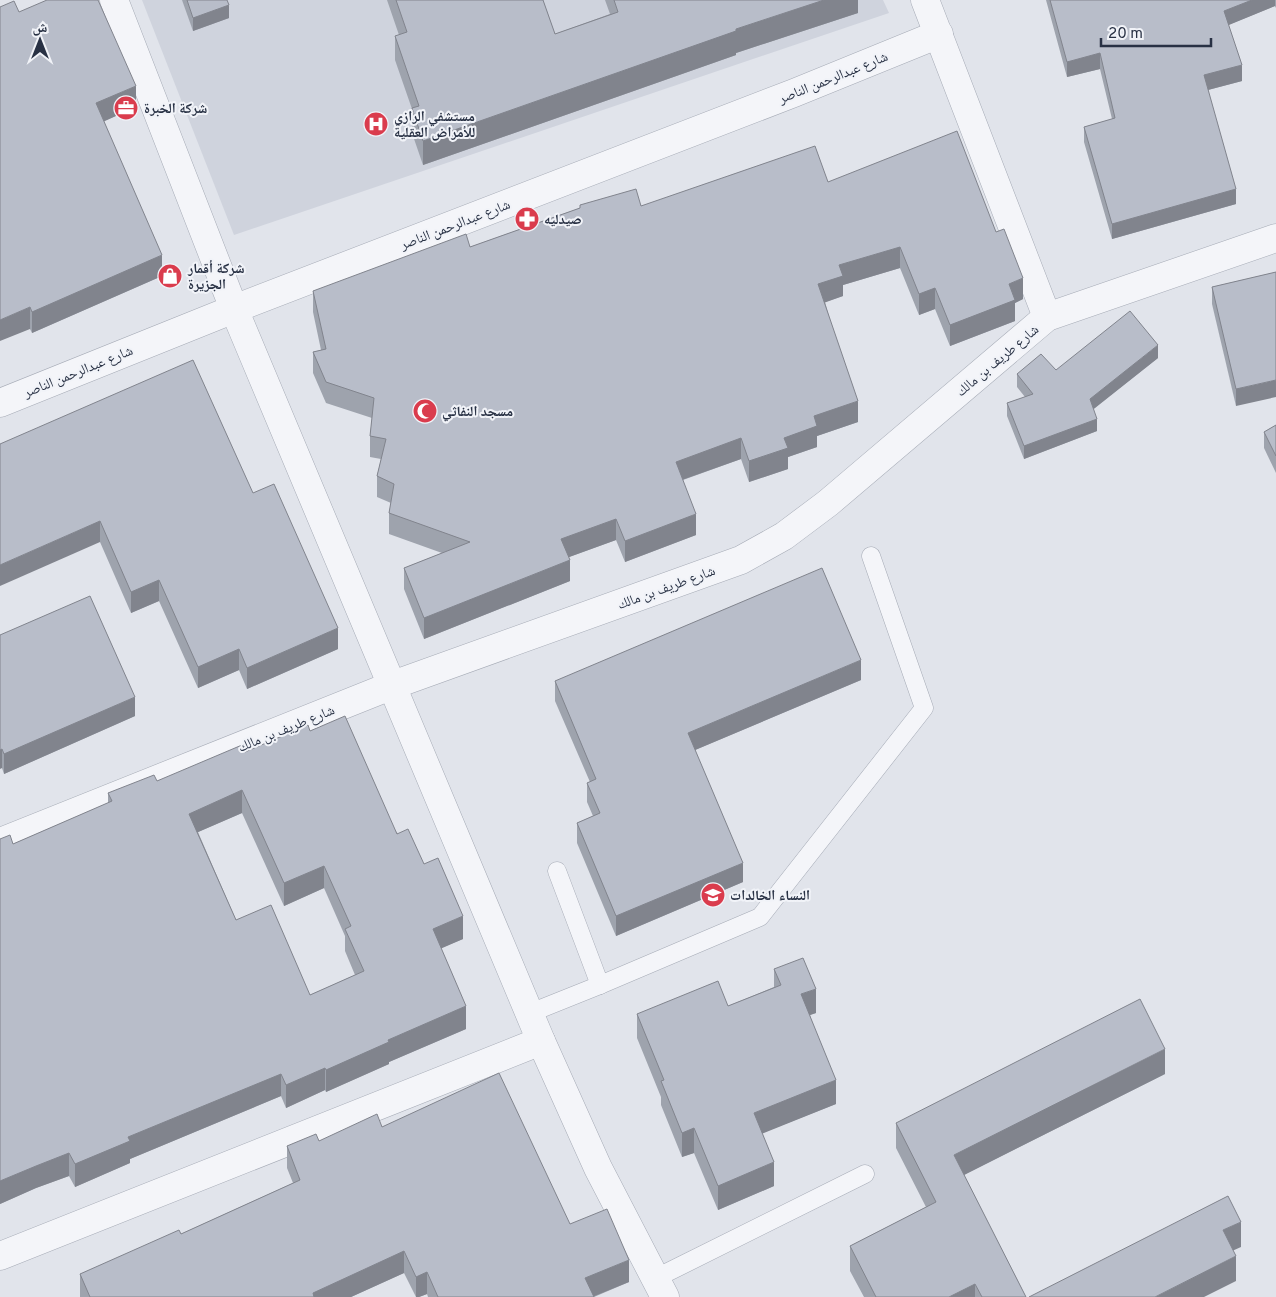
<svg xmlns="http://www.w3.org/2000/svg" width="1276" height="1297" viewBox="0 0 1276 1297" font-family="Overpass,'Noto Naskh Arabic',sans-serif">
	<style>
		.built { fill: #cfd3dd }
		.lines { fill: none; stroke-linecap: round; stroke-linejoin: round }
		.lane-casing { stroke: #a6abb6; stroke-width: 19 }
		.street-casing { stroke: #a6abb6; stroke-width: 29 }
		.lane { stroke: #f4f5f9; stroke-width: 18 }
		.street { stroke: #f4f5f9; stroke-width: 28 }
		.wall { fill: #9ea3ad; fill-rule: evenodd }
		.shaded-wall { fill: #81848d }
		.building { fill: #b8bdc9; stroke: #81848d; fill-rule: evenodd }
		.labels { text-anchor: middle; stroke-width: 4; stroke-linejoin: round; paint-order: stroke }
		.street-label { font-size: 14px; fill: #283144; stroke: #f1f3f8 }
		.poi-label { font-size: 14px; font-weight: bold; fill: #283144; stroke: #f1f3f8; text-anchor: start }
	</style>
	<rect width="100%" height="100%" fill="#e1e4eb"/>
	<polygon class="built" points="142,0 883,0 889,13 234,235"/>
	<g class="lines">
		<defs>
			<g id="lane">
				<polyline points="557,871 600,985"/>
				<polyline points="530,1013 600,985 760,917 924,708 871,556"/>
				<polyline points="656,1278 865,1174"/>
			</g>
			<g id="street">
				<polyline points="114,0 234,309 541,1041 598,1168 665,1297"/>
				<polyline points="925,0 1047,317"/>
				<polyline points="0,403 234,309 794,93 939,34"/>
				<polyline points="0,842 393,685 741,560 784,536 828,503 1047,317 1276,238"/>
				<polyline points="0,1256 541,1041"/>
			</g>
		</defs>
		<use href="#lane" class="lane-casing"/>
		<use href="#street" class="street-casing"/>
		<use href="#lane" class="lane"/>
		<use href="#street" class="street"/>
	</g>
	<g class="wall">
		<polygon points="182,0 227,0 229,18 193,31"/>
		<polygon points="387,0 543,0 555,34 610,14 605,0 858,0 858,13 736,53 736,55 423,165 412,133 412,109 395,60 395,36 399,35"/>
		<polygon points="1046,0 1276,0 1276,8 1275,6 1228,25 1242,81 1208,90 1236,204 1112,239 1084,142 1084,127 1112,119 1100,69 1067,77"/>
		<polygon points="19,12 136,107 104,121 162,276 32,333 30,329"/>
		<polygon points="828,182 996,232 1023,299 1015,303 1015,321 950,346 935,309 919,315 900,268 843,285 843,296 825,302 858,422 817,436 817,447 788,457 788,469 749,482 741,459 683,480 696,535 625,562 616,540 569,557 570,581 424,639 404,589 404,568 442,553 389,534 389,513 391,503 377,497 377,476 381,459 370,457 370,436 372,418 326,403 313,373 313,352 321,350 313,312 313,291 470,247 580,208 580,205 641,206"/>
		<polygon points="1276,272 1236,406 1212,304 1212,287"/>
		<polygon points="1158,358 1093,409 1097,431 1024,459 1007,416 1007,403 1025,397 1017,387 1017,374 1056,370"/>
		<polygon points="1276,425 1276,473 1264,448 1264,432"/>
		<polygon points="0,444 253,493 338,649 247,689 239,670 198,688 159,601 131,613 100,542"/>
		<polygon points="0,635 135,716 4,774 2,768"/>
		<polygon points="861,680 695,750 743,882 616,936 577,843 577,823 593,816 587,802 587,783 590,782 555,701 555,681"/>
		<path d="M310,731l114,133 39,75 -22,9 25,81 -77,33v2l-63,28 -1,-2 -39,18 -5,-12 -151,63v4l-55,24 -6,-11 -33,12 -36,16v-365l13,5 95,-41v-10l49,-12zM242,813l42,93 40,-18 21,48v15l10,24 -45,20 -74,-75 -38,-88z"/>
		<polygon points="774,969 816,1013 810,1015 836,1104 762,1133 774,1186 718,1210 694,1153 682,1157 661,1105 661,1097 637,1038 637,1014 728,1006 774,987"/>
		<polygon points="1165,1074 964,1175 1026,1297 864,1297 850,1271 850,1246 926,1207 896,1148 896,1123"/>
		<polygon points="382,1127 570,1224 629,1282 594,1297 428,1297 427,1294 419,1297 416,1297 404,1273 351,1297 80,1297 80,1274 181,1234 293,1183 287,1168 287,1146 319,1141"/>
	</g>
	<g class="shaded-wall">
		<polygon points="824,0 858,0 858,13 736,53 736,55 423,165 423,141 736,29"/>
		<polygon points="1252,0 1275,0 1275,6 1224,27 1224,11"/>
		<polygon points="229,5 229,18 193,31 193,18"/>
		<polygon points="1100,53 1100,69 1067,77 1067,62"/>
		<polygon points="1242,65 1242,81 1204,91 1204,75"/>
		<polygon points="136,86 136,107 96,125 96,103"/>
		<polygon points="1236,189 1236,204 1112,239 1112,224"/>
		<polygon points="900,247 900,268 843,285 843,296 818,305 818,284 839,265"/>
		<polygon points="162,255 162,276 32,333 32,312"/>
		<polygon points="1023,278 1023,299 1015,303 1015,321 950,346 950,325 1009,284"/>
		<polygon points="935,288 935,309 919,315 919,294"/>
		<polygon points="30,307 30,329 0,341 0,320"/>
		<polygon points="1158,345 1158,358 1090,412 1090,399"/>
		<polygon points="1276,380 1276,397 1236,406 1236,389"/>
		<polygon points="858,401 858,422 817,436 817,447 788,457 788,469 749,482 749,461 814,416"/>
		<polygon points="1097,419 1097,431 1024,459 1024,446"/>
		<polygon points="741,438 741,459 676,482 676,462"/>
		<polygon points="696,514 696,535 625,562 625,541"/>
		<polygon points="616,519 616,540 561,560 561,539"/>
		<polygon points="100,521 100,542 0,586 0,565"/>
		<polygon points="570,560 570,581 424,639 424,618"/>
		<polygon points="159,580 159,601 131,613 131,592"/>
		<polygon points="338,628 338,649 247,689 247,668"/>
		<polygon points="239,649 239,670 198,688 198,667"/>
		<polygon points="861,660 861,680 688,753 688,733"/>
		<polygon points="135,697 135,716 4,774 4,754"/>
		<polygon points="2,749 2,768 0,769 0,750"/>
		<polygon points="242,790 242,813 189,836 189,814"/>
		<polygon points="743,863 743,882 616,936 616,916"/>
		<polygon points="324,866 324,888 284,906 284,883"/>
		<polygon points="463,916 463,939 433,952 433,929"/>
		<polygon points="816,989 816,1013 801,1018 801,994"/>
		<polygon points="466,1006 466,1029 389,1062 389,1064 326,1092 326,1070 388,1040"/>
		<polygon points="1165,1049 1165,1074 954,1180 954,1155"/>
		<polygon points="325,1068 325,1090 286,1108 286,1085"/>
		<polygon points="281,1074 281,1096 130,1159 130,1163 75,1187 75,1164 128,1137"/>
		<polygon points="836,1080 836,1104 754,1137 754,1113"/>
		<polygon points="694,1128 694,1153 682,1157 682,1133"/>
		<polygon points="69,1153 69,1176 36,1188 0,1204 0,1181 36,1166"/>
		<polygon points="774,1162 774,1186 718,1210 718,1186"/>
		<polygon points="1241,1222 1241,1247 1223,1255 1223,1230"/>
		<polygon points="404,1251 404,1273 351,1297 313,1297 313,1293"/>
		<polygon points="1236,1256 1236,1281 1204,1297 1155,1297"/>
		<polygon points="629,1260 629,1282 592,1297 585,1278"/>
		<polygon points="427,1272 427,1294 419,1297 416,1297 416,1277"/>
		<polygon points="975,1284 975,1297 949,1297"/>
	</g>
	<g class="building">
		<polygon points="47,0 98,0 136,86 96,103 162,255 32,312 30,307 0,320 0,7 14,1 19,12"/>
		<polygon points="187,0 227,0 229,5 193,18"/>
		<polygon points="396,0 543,0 555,34 618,12 614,0 824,0 736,29 736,31 423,141 412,108 419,106 395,36 407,32"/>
		<polygon points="1050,0 1252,0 1224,11 1242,65 1204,75 1236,189 1112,224 1084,127 1115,118 1100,53 1067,62"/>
		<polygon points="957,131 996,232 1004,229 1023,278 1009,284 1015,300 950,325 935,288 919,294 900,247 839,265 843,276 818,284 858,401 814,416 817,426 784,438 788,448 749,461 741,438 676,462 696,514 625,541 616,519 561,539 570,560 424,618 404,568 470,542 389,513 394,484 377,476 386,439 370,436 374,398 326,382 313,352 326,349 313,291 466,234 470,247 580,208 580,205 636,189 641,206 815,146 828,182"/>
		<polygon points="1276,272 1276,380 1236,389 1212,287"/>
		<polygon points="1130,311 1158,345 1090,399 1097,419 1024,446 1007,403 1033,394 1017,374 1041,354 1056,370"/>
		<polygon points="193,360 253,493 274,484 338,628 247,668 239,649 198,667 159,580 131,592 100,521 0,565 0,444"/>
		<polygon points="1276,425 1276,456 1264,432"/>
		<polygon points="822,568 861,660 688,733 743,863 616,916 577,823 600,813 587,783 596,779 555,681"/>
		<polygon points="90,596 135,697 4,754 2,749 0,750 0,635"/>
		<path d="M345,716l52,118 11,-5 16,35 14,-6 25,58 -30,13 33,77 -78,34 1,2 -63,28 -1,-2 -39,17 -5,-11 -153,63 2,4 -55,23 -6,-11 -33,13 -36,15v-342l10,-4 3,9 99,-43 -4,-8 46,-18 3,6 85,-36 3,7 63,-27 2,6zM242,790l42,93 40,-17 27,60 -6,3 19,42 -54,24 -39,-90 -35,15 -47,-106z"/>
		<polygon points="803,958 816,989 801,994 836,1080 754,1113 774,1162 718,1186 694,1128 682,1133 661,1081 664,1080 637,1014 718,981 728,1006 781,985 774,969"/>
		<polygon points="1140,999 1165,1049 954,1155 1026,1297 982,1297 975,1284 949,1297 876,1297 850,1246 936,1202 896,1123"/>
		<polygon points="499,1073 570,1224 607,1209 629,1260 585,1278 594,1297 438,1297 427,1272 416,1277 404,1251 313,1293 314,1297 90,1297 80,1274 179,1230 181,1234 300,1180 287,1146 316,1134 319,1141 377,1114 382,1127"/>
		<polygon points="1228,1196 1241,1222 1223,1230 1236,1256 1155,1297 1029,1297"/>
	</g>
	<defs>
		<symbol id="office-disc" viewBox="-11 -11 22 22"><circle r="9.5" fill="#da3c4d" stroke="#f1f3f8"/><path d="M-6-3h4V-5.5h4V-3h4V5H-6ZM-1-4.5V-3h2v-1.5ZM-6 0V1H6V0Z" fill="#fff"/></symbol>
		<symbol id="hospital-disc" viewBox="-11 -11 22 22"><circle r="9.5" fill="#da3c4d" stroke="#f1f3f8"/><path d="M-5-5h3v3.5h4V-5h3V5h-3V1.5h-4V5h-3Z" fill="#fff"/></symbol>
		<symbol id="pharmacy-disc" viewBox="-11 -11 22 22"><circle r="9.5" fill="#da3c4d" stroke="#f1f3f8"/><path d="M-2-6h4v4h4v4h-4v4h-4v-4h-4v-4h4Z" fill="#fff"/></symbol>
		<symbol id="shop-disc" viewBox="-11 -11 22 22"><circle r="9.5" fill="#da3c4d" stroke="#f1f3f8"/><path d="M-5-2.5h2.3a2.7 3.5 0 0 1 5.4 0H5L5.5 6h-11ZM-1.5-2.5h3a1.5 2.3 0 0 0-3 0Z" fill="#fff"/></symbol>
		<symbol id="mosque-disc" viewBox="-11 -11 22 22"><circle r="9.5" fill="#da3c4d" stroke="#f1f3f8"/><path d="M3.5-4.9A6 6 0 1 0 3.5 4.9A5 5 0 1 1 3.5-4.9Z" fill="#fff"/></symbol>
		<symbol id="school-disc" viewBox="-11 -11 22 22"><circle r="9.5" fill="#da3c4d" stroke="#f1f3f8"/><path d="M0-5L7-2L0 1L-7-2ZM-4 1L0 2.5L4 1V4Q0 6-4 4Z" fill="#fff"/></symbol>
	</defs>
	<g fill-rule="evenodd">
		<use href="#office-disc" x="112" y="94" width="28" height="28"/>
		<use href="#hospital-disc" x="362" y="110" width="28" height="28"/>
		<use href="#pharmacy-disc" x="513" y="205" width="28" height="28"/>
		<use href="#shop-disc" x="156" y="262" width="28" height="28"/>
		<use href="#mosque-disc" x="411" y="397" width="28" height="28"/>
		<use href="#school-disc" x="699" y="881" width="28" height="28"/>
	</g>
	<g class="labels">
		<g class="street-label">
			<text transform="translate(833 77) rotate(-22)" y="5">شارع عبدالرحمن الناصر</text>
			<text transform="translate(455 224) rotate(-21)" y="5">شارع عبدالرحمن الناصر</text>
			<text transform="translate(997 360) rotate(-40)" y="5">شارع طريف بن مالك</text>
			<text transform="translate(78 371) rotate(-22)" y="5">شارع عبدالرحمن الناصر</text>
			<text transform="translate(666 587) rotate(-20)" y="5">شارع طريف بن مالك</text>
			<text transform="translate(286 728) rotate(-22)" y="5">شارع طريف بن مالك</text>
		</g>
		<g class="poi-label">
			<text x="144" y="113">شركة الخبرة</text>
			<text x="394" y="121">مستشفي الرازي<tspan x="394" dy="16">للأمراض العقلية</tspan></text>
			<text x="544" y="224">صيدليه</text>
			<text x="188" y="273">شركة أقمار<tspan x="188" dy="16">الجزيرة</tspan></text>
			<text x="442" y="416">مسجد النفاثي</text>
			<text x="730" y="900">النساء الخالدات</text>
		</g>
	</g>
	<g transform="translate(40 40)" stroke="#f1f3f8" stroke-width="4" paint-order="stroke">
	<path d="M0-4L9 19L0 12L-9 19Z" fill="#283144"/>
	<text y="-8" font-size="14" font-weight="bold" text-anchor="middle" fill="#283144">ش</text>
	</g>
	<path d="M1101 38v8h110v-8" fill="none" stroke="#283144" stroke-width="2.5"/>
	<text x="1108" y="38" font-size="15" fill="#283144" stroke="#f1f3f8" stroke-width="4" paint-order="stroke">20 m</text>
</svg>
